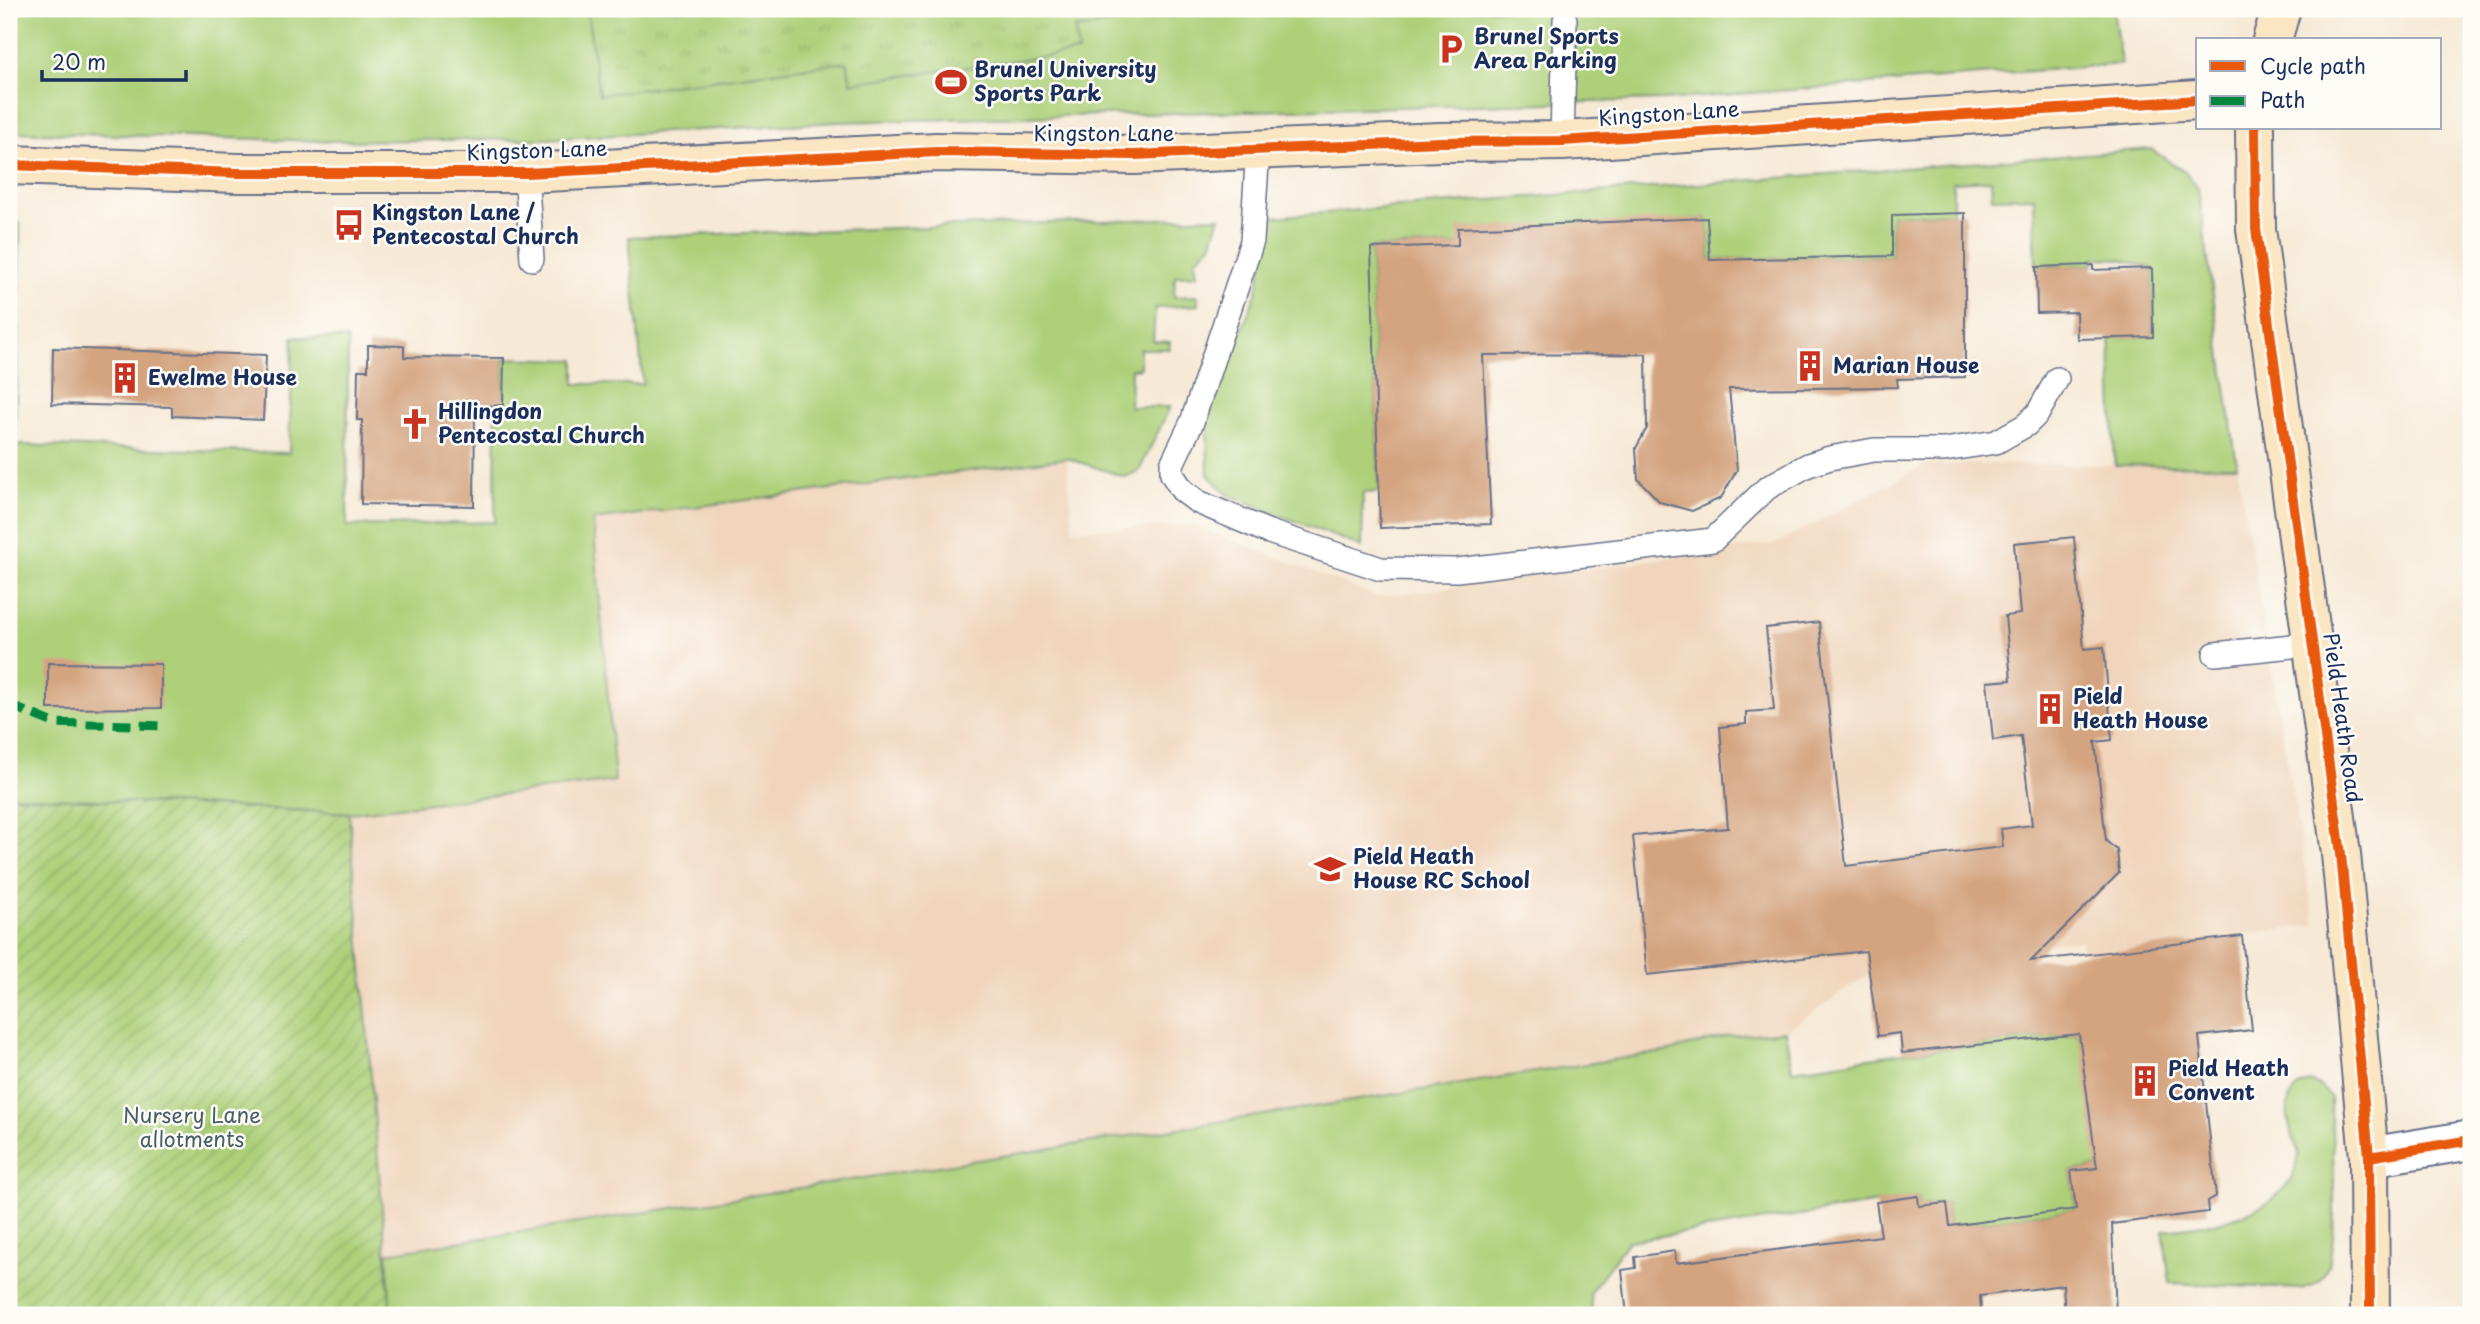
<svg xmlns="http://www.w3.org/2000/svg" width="2480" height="1324" viewBox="0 0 2480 1324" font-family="'Playpen Sans',sans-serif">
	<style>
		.built { fill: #f0d5bc }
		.grass { fill: #add079; stroke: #64806c; stroke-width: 2 }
		.park { fill: url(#park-tufts); stroke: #64806c; stroke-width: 2 }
		.garden { fill: url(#garden-furrows); stroke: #64806c; stroke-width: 2 }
		.building { fill: #d4a480 }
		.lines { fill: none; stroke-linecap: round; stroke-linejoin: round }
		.lane-casing { stroke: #687088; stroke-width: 26 }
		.street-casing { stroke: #687088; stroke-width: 42 }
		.secondary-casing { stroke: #687088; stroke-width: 42 }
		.lane { stroke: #fff; stroke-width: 23 }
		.street { stroke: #fff; stroke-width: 38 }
		.secondary { stroke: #fbe6c4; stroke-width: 38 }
		.quiet { stroke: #00873e; stroke-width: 9; stroke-dasharray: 18 9; stroke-linecap: butt }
		.cycleway-casing { stroke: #fdfcf7; stroke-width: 15 }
		.cycleway { stroke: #e8590c; stroke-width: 10 }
		.labels { text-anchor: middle; stroke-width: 5; stroke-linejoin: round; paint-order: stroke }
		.poi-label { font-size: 21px; font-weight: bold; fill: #1b2f5e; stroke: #fdfcf7; text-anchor: start }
		.street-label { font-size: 21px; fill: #1b2f5e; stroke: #fdfcf7 }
		.park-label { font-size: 21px; fill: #475f66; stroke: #fdfcf7 }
	</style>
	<defs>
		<pattern id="park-tufts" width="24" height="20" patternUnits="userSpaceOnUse" patternTransform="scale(1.75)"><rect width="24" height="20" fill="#add079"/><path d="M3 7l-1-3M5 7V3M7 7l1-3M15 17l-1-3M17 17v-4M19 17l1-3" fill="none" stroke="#94b36b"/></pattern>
		<pattern id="garden-furrows" width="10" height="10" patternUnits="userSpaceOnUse" patternTransform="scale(1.75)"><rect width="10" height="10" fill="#add079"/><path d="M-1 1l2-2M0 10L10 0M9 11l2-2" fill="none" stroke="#94b36b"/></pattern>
	</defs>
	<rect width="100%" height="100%" fill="#fdfcf7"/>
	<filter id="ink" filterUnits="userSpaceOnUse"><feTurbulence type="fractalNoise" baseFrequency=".0143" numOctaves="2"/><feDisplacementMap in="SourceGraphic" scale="14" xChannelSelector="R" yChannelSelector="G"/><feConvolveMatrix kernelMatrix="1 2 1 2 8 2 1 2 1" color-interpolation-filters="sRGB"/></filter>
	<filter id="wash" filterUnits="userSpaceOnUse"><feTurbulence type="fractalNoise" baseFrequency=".00686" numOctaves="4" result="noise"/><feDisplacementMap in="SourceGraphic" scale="28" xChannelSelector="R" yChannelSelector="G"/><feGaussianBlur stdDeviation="1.57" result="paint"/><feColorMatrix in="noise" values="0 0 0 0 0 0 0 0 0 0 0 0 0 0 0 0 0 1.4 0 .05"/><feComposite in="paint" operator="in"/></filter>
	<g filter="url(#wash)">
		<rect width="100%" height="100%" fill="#f6e9d5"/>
		<polygon class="built" points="1067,458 1073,530 1192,525 1378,597 1777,543 1927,464 2237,466 2315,925 2083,955 2081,940 1886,963 1785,1031 1729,1036 1669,1051 387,1253 349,813 615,781 593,520"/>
		<g class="grass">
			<polygon points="9,9 2113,9 2121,64 1664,100 838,122 545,139 325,141 9,132"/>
			<polygon points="2151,149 2186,173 2198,188 2237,466 2115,465 2110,338 2153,336 2152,268 2121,259 2093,258 2093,265 2036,267 2034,197 1992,198 1991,180 1953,182 1953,213 1892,215 1892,256 1710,260 1707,218 1458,245 1371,248 1379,492 1363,493 1362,547 1228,495 1208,475 1207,419 1257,291 1271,217"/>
			<polygon points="1220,217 1211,245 1195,260 1197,275 1175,276 1174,297 1198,296 1198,305 1155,308 1153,341 1170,342 1169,349 1140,349 1140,368 1131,369 1130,407 1170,407 1139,471 1125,477 1067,458 593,520 615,781 349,813 9,796 9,222 20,222 15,445 289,453 293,337 348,339 347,526 495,522 496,405 503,404 504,358 575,360 575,384 643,384 629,237"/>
			<polygon points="1785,1031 1792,1070 1902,1053 2079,1034 2108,1166 2071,1171 2076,1209 1966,1224 1962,1229 1950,1231 1947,1203 1919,1206 1918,1197 1628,1241 1590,1293 1592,1315 391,1315 387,1253 1669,1051 1729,1036"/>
			<path d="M2310,1082l10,4 11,12c0,37 11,152 -8,178 -6,9 -14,11 -23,13l-130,-6 -7,-53c49,-5 129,-14 136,-77 -10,-22 -24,-63 11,-71z"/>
		</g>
		<polygon class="park" points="587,9 1227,9 1075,29 1078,52 851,83 847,62 599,95"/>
		<polygon class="garden" points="9,796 349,813 391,1315 9,1315"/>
		<g id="blocks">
			<g class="building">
				<polygon points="1965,213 1965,377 1897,379 1898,387 1729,389 1737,470 1721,498 1692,511 1660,502 1638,479 1636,448 1647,428 1646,354 1483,355 1491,524 1380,528 1371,248 1458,245 1458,228 1707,218 1710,260 1892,256 1892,215"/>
				<polygon points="2093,265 2093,270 2152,268 2153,337 2077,339 2076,312 2037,313 2036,267"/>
				<polygon points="368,345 404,346 404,357 504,358 503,405 475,407 474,506 361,504 362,420 357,420 358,370 368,370"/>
				<polygon points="53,348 266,355 263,420 172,416 172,407 52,404"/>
				<polygon points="2074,537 2084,649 2104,647 2112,740 2095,742 2106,841 2117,850 2119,873 2031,961 2242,936 2252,1030 2199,1036 2216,1196 2207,1201 2208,1212 2112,1224 2116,1315 2065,1315 2063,1285 1980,1296 1981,1311 1952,1315 1627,1315 1622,1270 1636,1268 1635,1257 1675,1251 1676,1263 1881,1236 1876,1202 1918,1196 1919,1206 1947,1203 1950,1226 2076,1209 2071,1171 2097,1168 2079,1034 1902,1053 1900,1033 1878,1036 1866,951 1647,975 1633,836 1728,828 1720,727 1746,724 1746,712 1774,710 1766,628 1819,622 1846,866 2003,847 2001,829 2032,825 2021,736 1993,740 1987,682 2011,680 2005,616 2020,614 2014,543"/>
				<polygon points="48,663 161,664 161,708 48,709"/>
			</g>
		</g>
	</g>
	<g filter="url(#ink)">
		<use href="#blocks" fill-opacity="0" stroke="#687088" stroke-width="2"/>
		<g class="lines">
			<defs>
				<g id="lane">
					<polyline points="1562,141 1565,20"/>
					<polyline points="1258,148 1252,241 1192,422 1172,464 1172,474 1182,490 1198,502 1269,532 1381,569 1457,570 1713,540 1767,488 1808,465 1830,458 1874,450 1944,450 1996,442 2026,425 2038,413 2057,379"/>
					<polyline points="526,173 532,259"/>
					<polyline points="2215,654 2312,644"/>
				</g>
				<polyline id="street" points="2369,1157 2471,1140"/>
				<g id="secondary">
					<polyline points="2272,40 2281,9"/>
					<polyline points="2255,128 2256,229 2341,854 2369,1157 2370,1315"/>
					<polyline points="9,165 238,173 526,173 936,152 1134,155 1440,142 1562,141 2198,100"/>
				</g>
			</defs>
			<use href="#lane" class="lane-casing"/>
			<use href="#street" class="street-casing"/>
			<use href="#secondary" class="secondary-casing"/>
			<use href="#lane" class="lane"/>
			<use href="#street" class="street"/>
			<use href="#secondary" class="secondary"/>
			<polyline class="quiet" points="9,705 54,723 165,726"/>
			<defs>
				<g id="cycleway">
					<polyline points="2255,128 2256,229 2341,854 2369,1157 2370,1315"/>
					<polyline points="9,165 238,173 526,173 936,152 1134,155 1440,142 1562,141 2198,100"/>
					<polyline points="2369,1157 2471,1140"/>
				</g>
			</defs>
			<use href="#cycleway" class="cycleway-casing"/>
			<use href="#cycleway" class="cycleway"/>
		</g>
	</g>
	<defs>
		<symbol id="parking-bare" viewBox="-9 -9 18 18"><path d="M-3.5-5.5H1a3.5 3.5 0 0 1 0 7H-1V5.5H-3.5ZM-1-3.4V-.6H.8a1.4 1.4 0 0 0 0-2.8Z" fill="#c8321e" stroke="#fdfcf7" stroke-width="2.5" paint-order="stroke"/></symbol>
		<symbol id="stadium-bare" viewBox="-9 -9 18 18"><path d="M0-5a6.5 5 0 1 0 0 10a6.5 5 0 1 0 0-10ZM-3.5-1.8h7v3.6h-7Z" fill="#c8321e" stroke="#fdfcf7" stroke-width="2.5" paint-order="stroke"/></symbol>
		<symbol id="bus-bare" viewBox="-9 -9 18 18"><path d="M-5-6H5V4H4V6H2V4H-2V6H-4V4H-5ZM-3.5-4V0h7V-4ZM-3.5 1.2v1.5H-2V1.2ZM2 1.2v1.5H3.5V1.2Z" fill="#c8321e" stroke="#fdfcf7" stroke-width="2.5" paint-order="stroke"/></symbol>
		<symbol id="building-bare" viewBox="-9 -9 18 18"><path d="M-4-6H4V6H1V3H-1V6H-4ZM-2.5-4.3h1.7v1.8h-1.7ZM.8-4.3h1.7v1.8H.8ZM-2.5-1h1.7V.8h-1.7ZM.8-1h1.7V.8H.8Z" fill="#c8321e" stroke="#fdfcf7" stroke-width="2.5" paint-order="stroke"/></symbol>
		<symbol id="church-bare" viewBox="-9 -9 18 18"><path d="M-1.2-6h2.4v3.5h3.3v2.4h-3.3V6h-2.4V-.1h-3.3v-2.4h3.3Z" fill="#c8321e" stroke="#fdfcf7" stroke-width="2.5" paint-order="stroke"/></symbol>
		<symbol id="school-bare" viewBox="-9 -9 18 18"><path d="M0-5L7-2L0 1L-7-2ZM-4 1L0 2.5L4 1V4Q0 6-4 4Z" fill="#c8321e" stroke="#fdfcf7" stroke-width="2.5" paint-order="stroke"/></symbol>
	</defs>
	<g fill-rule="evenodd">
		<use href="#parking-bare" x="1429" y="27" width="44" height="44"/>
		<use href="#stadium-bare" x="929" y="60" width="44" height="44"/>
		<use href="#bus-bare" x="327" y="203" width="44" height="44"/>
		<use href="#building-bare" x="1788" y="344" width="44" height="44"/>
		<use href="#building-bare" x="103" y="356" width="44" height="44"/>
		<use href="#church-bare" x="393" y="402" width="44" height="44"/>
		<use href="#building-bare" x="2028" y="687" width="44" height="44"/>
		<use href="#school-bare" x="1308" y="847" width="44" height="44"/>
		<use href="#building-bare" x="2123" y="1059" width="44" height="44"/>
	</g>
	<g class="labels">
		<g class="poi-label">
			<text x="1474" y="44">Brunel Sports<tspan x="1474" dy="24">Area Parking</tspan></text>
			<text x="974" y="77">Brunel University<tspan x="974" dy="24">Sports Park</tspan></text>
			<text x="372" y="220">Kingston Lane /<tspan x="372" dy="24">Pentecostal Church</tspan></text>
			<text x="1833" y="373">Marian House</text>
			<text x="148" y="385">Ewelme House</text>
			<text x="438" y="419">Hillingdon<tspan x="438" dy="24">Pentecostal Church</tspan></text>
			<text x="2073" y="704">Pield<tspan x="2073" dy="24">Heath House</tspan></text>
			<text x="1353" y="864">Pield Heath<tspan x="1353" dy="24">House RC School</tspan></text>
			<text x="2168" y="1076">Pield Heath<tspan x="2168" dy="24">Convent</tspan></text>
		</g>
		<g class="street-label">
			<text transform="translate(1669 114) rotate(-4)" y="7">Kingston Lane</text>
			<text x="1104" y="141">Kingston Lane</text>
			<text transform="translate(537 151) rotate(-2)" y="7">Kingston Lane</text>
			<text transform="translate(2342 718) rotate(82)" y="7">Pield Heath Road</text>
		</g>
		<g class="park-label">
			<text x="192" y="1123">Nursery Lane<tspan x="192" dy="24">allotments</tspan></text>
		</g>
	</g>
	<rect width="2480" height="1324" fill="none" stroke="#fdfcf7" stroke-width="35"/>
	<rect x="2196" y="38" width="245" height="91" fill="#fdfcf7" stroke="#a3aaba" stroke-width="2"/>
	<rect x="2210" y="61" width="35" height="10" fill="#e8590c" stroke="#a3aaba" stroke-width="2"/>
	<text x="2260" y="74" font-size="21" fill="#1b2f5e">Cycle path</text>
	<rect x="2210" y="96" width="35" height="10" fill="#00873e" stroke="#a3aaba" stroke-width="2"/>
	<text x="2260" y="108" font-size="21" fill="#1b2f5e">Path</text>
	<path d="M42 70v10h144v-10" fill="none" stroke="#1b2f5e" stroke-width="3.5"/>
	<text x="52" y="70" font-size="21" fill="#1b2f5e" stroke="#fdfcf7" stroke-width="5" paint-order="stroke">20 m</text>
</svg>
